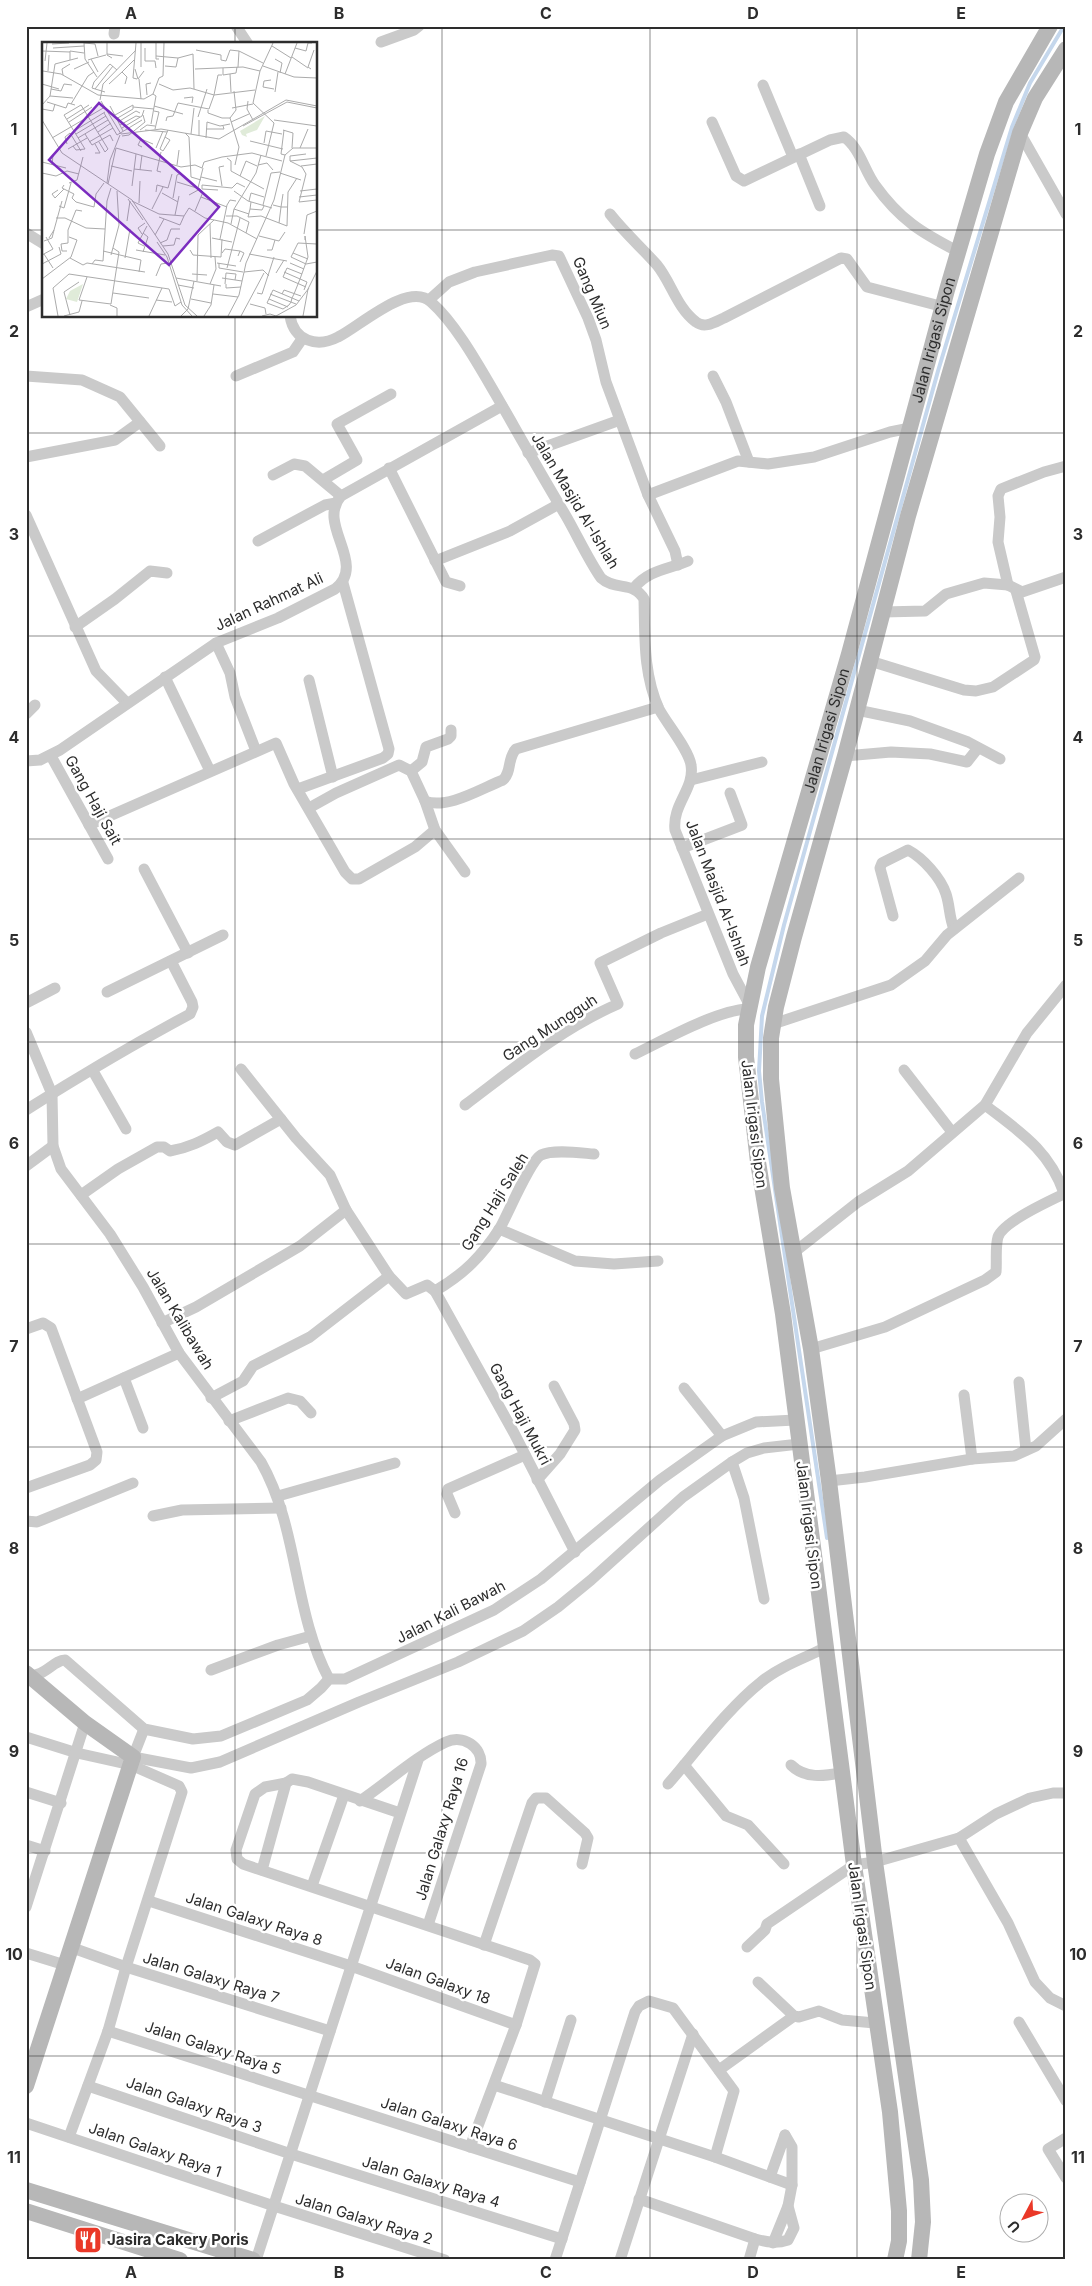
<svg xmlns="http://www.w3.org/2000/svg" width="1092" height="2286" viewBox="0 0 1092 2286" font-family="Inter,sans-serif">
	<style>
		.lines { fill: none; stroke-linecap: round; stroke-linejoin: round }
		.stream { stroke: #c5d7ec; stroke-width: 4 }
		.street { stroke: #cacaca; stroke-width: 11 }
		.secondary { stroke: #b7b7b7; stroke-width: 16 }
		.grid { fill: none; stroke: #2d2d2d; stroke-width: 1; stroke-opacity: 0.55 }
		.labels { text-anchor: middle; stroke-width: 5; stroke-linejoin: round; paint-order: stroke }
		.street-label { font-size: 15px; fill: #2d2d2d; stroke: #fff }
		.poi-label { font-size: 15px; font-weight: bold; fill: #2d2d2d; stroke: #fff; text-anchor: start }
		.inset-road { fill: none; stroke: #ababab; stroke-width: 1 }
		.view { fill: #7b2cbf; fill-opacity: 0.15; stroke: #7b2cbf; stroke-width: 2.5 }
		.inset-edge { fill: none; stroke: #2d2d2d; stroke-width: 2.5 }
		.neatline { fill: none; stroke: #2d2d2d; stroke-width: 2 }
		.grid-label { font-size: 16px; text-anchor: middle; font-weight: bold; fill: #2d2d2d }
	</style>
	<rect width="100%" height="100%" fill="#fff"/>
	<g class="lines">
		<polyline class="stream" points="827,1538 762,1102 759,1071 762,1016 784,925 938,371 1012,127 1030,83 1064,26"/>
		<g class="street">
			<polyline points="236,26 248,44"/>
			<polyline points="114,34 115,26"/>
			<polyline points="381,42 414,30 419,26"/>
			<polyline points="763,85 793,157"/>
			<path d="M712,122l24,54 8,5 86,-41 14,-3c16,11 20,33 31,48 25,35 47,48 84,67"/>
			<polyline points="1020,133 1066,214"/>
			<polyline points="799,154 820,206"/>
			<path d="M610,214c15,19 31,33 47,51 14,17 20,43 39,57 9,7 19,0 28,-4l117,-60 6,1 20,28 77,20"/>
			<polyline points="26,233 44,244"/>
			<polyline points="429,300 449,282 475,272 552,255 559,256 588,318 596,340 606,382 648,495 675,551 678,565"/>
			<polyline points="26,307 44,299"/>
			<path d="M290,316c4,25 27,32 48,21 21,-10 70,-56 93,-35 25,22 48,64 65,93 23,40 46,81 70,121 12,21 22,43 35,62 14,13 33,3 43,21 1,37 -1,75 15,110 8,15 30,41 32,56 4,24 -19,39 -16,65l58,144 16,30"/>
			<polyline points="26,376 82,380 120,397 160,446"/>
			<polyline points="236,376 293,352 302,339"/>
			<polyline points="713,376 726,402 749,462"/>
			<polyline points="528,453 620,420"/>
			<polyline points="26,457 115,440 140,422"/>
			<polyline points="389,468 446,582 460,586"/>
			<polyline points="273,475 294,464 305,466 341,496"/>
			<polyline points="323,480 357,460 337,424 391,394"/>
			<polyline points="648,495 738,461 768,464 814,457 890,432 910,428"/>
			<polyline points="26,515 96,671 127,703"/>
			<polyline points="258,541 325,505 336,503"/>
			<polyline points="435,561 510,531 559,504"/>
			<polyline points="1008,585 998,542 1000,517 998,496 1001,489 1044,472 1066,466"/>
			<path d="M634,588c14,-18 35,-19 54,-27"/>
			<polyline points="883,612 925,611 946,594 984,583 1008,585 1022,592 1066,577"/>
			<polyline points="75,627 115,599 150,571 167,573"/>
			<polyline points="216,643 230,673 235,697 256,751"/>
			<polyline points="870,661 964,690 976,691 993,687 1034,660 1035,657 1016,591"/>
			<polyline points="165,677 210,771"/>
			<polyline points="309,680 333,777"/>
			<polyline points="857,710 910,721 968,742 1000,759"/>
			<polyline points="26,714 35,705"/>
			<polyline points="51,756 108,859"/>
			<polyline points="845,756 891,752 930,754 967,762 978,748"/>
			<path d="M26,761l14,-1 20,-10 156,-107 62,-25 57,-29c33,-26 -19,-64 6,-93l161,-90"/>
			<polyline points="411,771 422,762 426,747 448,739 451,736 451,730"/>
			<polyline points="691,780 762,762"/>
			<polyline points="298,789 383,758 388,754 389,749 343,583"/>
			<polyline points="425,801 435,830 465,872"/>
			<path d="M309,808l27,-15 63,-28 12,6 14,30c22,9 57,-13 78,-21 9,-8 4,-22 13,-31l142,-42"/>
			<polyline points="89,825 276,743 294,784 345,872 352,879 359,879 415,847 435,830"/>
			<polyline points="682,848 742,825 730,793"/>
			<polyline points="144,869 188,953"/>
			<path d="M893,916l-13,-48 2,-5 26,-13c15,8 33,28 38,44 4,12 3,23 8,35"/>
			<polyline points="107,992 223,935"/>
			<polyline points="26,1003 55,988"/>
			<polyline points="773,1024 891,985 925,961 947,935 1019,878"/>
			<path d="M26,1032l26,62 1,52 8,23 49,65 33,53 36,66 82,109c38,67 32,149 68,217"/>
			<path d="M635,1054c29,-14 82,-44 113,-45"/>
			<polyline points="241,1069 296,1138 330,1175 346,1210 389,1276"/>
			<polyline points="904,1070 952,1132"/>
			<polyline points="93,1071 126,1129"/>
			<path d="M465,1105c48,-36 97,-77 153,-101l-18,-41 61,-30 47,-19"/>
			<path d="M985,1105c35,27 64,45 79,88"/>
			<path d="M26,1110c54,-34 108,-66 164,-96l3,-7 -1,-5 -21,-41"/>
			<polyline points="26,1166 53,1146"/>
			<path d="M81,1195l37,-26 39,-22h7l6,4c18,-3 32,-10 48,-19l9,10 8,3 46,-26"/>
			<polyline points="499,1229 575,1261 614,1264 658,1261"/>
			<polyline points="792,1254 858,1202 908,1171 985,1105 1027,1033 1066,985"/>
			<polyline points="435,1291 514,1433 575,1552"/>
			<polyline points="162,1323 196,1307 300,1246 346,1210"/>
			<polyline points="26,1329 43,1323 51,1328 97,1452 96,1460 90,1465 26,1488"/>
			<path d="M811,1349l74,-22 100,-47 11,-8c1,-11 -1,-25 2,-35 5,-15 53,-37 68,-44"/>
			<polyline points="124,1378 143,1428"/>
			<polyline points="1019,1382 1026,1450"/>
			<polyline points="684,1388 722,1436"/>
			<polyline points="964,1395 972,1459"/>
			<path d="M211,1398l32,-17 10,-15 57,-29 79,-61 17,18 21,-9 8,6c29,-17 47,-35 65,-63 8,-14 30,-67 41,-73 12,-6 40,-2 53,-1"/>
			<polyline points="77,1399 179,1353"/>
			<polyline points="229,1421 288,1398 300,1401 311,1413"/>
			<polyline points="732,1462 744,1498 764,1599"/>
			<polyline points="537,1480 560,1454 575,1430 574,1424 554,1386"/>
			<polyline points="829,1481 865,1477 972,1459 1014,1456 1036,1446 1066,1419"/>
			<polyline points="278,1496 395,1463"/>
			<polyline points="455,1513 447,1494 448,1489 525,1455"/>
			<polyline points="153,1516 182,1510 281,1508"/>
			<polyline points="26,1521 37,1522 133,1483"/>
			<polyline points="211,1670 278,1645 311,1636"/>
			<path d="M26,1676c20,1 27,-16 39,-16l79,69 49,10 28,-3 86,-36 14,-12 8,-9h16l149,-69 47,-31 119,-99 62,-44 34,-14 39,-2"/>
			<polyline points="144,1729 133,1757 191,1768 220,1762 359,1702 458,1662 523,1631 558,1607 591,1580 683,1497 732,1462 747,1453 764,1448 799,1444"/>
			<polyline points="26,1737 77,1753 131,1765 179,1786 182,1792 126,1967 108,2031 69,2137"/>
			<polyline points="684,1765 726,1816 748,1825 784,1864"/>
			<path d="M791,1765c14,14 33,11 50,8"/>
			<polyline points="286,1783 265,1787 255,1794 236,1850 237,1859 243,1864 530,1960 535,1964 516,2025 470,2147"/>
			<path d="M668,1784c27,-31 61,-77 93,-102 18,-15 43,-24 64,-34"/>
			<polyline points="26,1792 61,1803"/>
			<path d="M360,1801c28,-19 56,-45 86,-59 17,-8 36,5 35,22l-53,161"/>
			<polyline points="959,1838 1008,1923 1035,1982 1050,1998 1066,2006"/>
			<polyline points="26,1845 45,1851"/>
			<polyline points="262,1870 286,1783 292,1779 308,1782 400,1813"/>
			<polyline points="312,1886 344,1795"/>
			<polyline points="149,1901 351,1966 516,2025"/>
			<polyline points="26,1907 85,1723"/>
			<polyline points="484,1945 532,1803 536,1798 546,1798 585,1833 588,1838 582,1864"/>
			<polyline points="70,1947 126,1967 330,2031"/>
			<polyline points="747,1947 765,1930 767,1924 854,1865 875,1862 959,1838 996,1814 1030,1798 1053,1793 1066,1793"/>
			<polyline points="26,1953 65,1965"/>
			<polyline points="758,1982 794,2016 799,2017 819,2011 842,2020 875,2023"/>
			<polyline points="1019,2022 1066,2101"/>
			<polyline points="108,2031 580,2182"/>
			<polyline points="719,2070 794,2016"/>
			<polyline points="494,2085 715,2157 792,2185"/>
			<polyline points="88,2086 291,2154 562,2239"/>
			<polyline points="545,2102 571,2020"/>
			<polyline points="26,2123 274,2206 445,2260"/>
			<polyline points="1066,2138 1048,2149 1066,2178"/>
			<polyline points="770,2177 785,2135"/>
			<path d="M639,2199l116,40c12,3 21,5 33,1l6,-12 -6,-22 4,-21v-38l-7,-12"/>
			<polyline points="773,2243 788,2206"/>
			<polyline points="256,2260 418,1760"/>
			<polyline points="555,2260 635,2012 639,2006 649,2001 673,2008 734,2091 715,2157"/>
			<polyline points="620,2260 693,2034"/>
			<polyline points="749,2260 755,2239"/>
		</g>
		<g class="secondary">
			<polyline points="26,1673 85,1723 133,1757 26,2086"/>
			<polyline points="26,2190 253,2260"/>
			<polyline points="26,2211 180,2260"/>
			<path id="s1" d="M895,2260l4,-19v-30l-9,-99 -36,-247 -71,-551 -25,-152 -12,-105v-32l12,-58 91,-313 98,-364 40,-136 19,-52 44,-76"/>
			<polyline points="919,2260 923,2222 921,2180 875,1862 829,1481 811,1349 782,1188 771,1079 771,1038 776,1007 794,937 845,756 908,516 1020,133 1035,98 1066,49"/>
		</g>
	</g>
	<path class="grid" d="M235,26v18M442,26v2234M650,26v2234M857,26v2234M26,230h18M316,230h750M235,316v1944M26,433h1040M26,636h1040M26,839h1040M26,1042h1040M26,1244h1040M26,1447h1040M26,1650h1040M26,1853h1040M26,2056h1040"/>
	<defs>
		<symbol id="restaurant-square" viewBox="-11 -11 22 22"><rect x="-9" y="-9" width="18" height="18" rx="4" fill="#ea3828" stroke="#fff"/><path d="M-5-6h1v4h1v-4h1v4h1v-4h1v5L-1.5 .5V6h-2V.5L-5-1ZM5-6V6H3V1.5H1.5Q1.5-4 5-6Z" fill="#fff"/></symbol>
	</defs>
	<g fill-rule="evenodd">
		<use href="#restaurant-square" x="72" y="2224" width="32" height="32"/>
	</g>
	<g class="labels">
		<g class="street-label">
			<text transform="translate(592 293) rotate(67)" y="5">Gang Miun</text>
			<text dy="5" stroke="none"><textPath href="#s1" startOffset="1956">Jalan Irigasi Sipon</textPath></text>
			<text transform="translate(575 501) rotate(59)" y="5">Jalan Masjid Al-Ishlah</text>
			<text transform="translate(269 602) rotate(-25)" y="5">Jalan Rahmat Ali</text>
			<text dy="5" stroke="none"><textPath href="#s1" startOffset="1551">Jalan Irigasi Sipon</textPath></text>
			<text transform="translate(93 800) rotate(61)" y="5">Gang Haji Sait</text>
			<text transform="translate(718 893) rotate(69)" y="5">Jalan Masjid Al-Ishlah</text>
			<text transform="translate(550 1028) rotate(-33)" y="5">Gang Mungguh</text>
			<text transform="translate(754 1124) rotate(83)" y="5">Jalan Irigasi Sipon</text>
			<text transform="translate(495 1202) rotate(-58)" y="5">Gang Haji Saleh</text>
			<text transform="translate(180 1319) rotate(59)" y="5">Jalan Kalibawah</text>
			<text transform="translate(520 1414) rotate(62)" y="5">Gang Haji Mukri</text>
			<text transform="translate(809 1525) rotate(83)" y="5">Jalan Irigasi Sipon</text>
			<text transform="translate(451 1612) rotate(-27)" y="5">Jalan Kali Bawah</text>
			<text transform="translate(442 1829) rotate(-73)" y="5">Jalan Galaxy Raya 16</text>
			<text transform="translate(254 1919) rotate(18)" y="5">Jalan Galaxy Raya 8</text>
			<text transform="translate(862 1926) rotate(82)" y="5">Jalan Irigasi Sipon</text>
			<text transform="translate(211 1978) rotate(17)" y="5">Jalan Galaxy Raya 7</text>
			<text transform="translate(438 1981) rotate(20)" y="5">Jalan Galaxy 18</text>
			<text transform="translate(213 2048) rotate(18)" y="5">Jalan Galaxy Raya 5</text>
			<text transform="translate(194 2105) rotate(19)" y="5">Jalan Galaxy Raya 3</text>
			<text transform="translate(449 2124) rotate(18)" y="5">Jalan Galaxy Raya 6</text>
			<text transform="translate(155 2150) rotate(19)" y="5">Jalan Galaxy Raya 1</text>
			<text transform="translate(431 2182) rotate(17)" y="5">Jalan Galaxy Raya 4</text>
			<text transform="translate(364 2219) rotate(17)" y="5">Jalan Galaxy Raya 2</text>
		</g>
		<g class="poi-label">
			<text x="107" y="2245">Jasira Cakery Poris</text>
		</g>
	</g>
	<g transform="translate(42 42)">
		<rect width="275" height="275" fill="#fff"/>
		<path d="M41,242l-6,18 -11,-3 4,-8z" fill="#e0ebd9"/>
		<path d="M223,74l-8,14 -11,4 1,3 -5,-2 -2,-4z" fill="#e0ebd9"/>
		<path class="inset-road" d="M42,1l1,16 12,18M42,1l11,1 3,12M65,1v12l5,3M94,1l-3,35 4,1M114,1v16h3M231,1l-13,28 -7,32 21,20M10,2l17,-1M230,4l19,12M11,6l31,-2M103,6v13h10l1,7M253,6l11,3 2,-8h4M154,8l25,5v5l5,1 4,-11 9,1 24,12M0,9l28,1M65,12l16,2M151,12l1,35M114,14l22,2M250,15l16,11M49,17l15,-4M233,17l7,4 -2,10M28,18v-9l14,2M46,18l3,-1 7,13M3,19l2,-18M123,24l11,1 2,-9 15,-4M221,24l31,11 23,1M99,25v-24M196,25l1,-16M181,26v7l13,-2 1,-6M32,27l15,-7M93,27l3,10 6,-8M153,27l48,-2 17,4M269,27l-3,-2 6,-17M1,29l18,3 37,21 46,4 9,-5 6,-16 4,-2 1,-33M6,29l1,-16M188,32l1,18M243,32l12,-31M21,33l-1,-6 8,-5M97,37l2,20M229,38l-7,1 -1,6 11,2M0,42l17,5M67,42l13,-12M83,42l2,-7 -5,-5 12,-12M117,42l14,6 17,-2 24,7 41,-5M9,47l10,2 3,-7 8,1M53,47l18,-23M63,50l-13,-4 2,-6 16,-18 7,6M233,50l3,-20M105,53l-1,-11 5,-1M172,53l4,-20h4M8,54l23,2M142,56l9,-1 -1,6M58,58l3,-16 33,-34M59,59l20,33M206,59l-1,8 6,11M5,60l19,6 2,-5 7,2M29,62l17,-28 6,-4M0,63l8,-9 5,-32 23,-6M68,64l13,25M112,64l29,8M91,65l21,2M190,66l21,-4M0,67l11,2 2,-7M166,68v3l14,5h8l6,-8 -2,-19M112,69l5,1 -4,17M62,71l13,22 25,-15M73,73l18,-10M156,75l9,-28M188,76l9,29 -4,18M25,77l22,-14M74,77l17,-10v-4M0,78l20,33 70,47 36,54 17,51 12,11M232,78l43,6M124,79l1,-4 6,-1 5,-13 31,6 5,-14M27,80l23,-15M76,80l18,-11 4,2M189,80l18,-8M109,82l5,-28 -3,-2M78,83l16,-9 4,1M201,84l44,-24 30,6M80,86l20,-12 2,-6M164,87h18l-1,-3M98,88l7,-5 8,1M103,88l22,2M241,88l10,3 -1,15M242,88l-3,24 4,1M32,89l31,-19M56,90l13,-9M143,91l4,4 2,40 10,3M34,92l30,-18M43,92l7,11 18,-10 3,6M79,92l40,-5 58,10 67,-39 31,6M149,92l3,-26M80,94l7,-1 16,-13 -2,-7M157,94v-16M123,95l5,3 -7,11 -3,-2 8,-19M10,96l53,-31M36,96l30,-18M164,96l1,-16 13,4 10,-2M208,99l33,8M47,100l24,-14M57,100l6,10 3,-3M222,101l2,-12 16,3M25,102l-2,-7 5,-4 11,18M31,104l3,4 9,-1 -21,-34 17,-10 27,44M100,105l-4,-2 3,-6 12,5M74,106l65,19 14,-2 7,3 2,-6 18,-5 30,-4 30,8M114,106l7,-17M258,106l8,-19M26,107l19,-11M119,110l-4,19 4,1M53,111h5l-5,-9M224,114l8,-33M185,116l4,3v10l33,18M248,119l12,6 4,7 -7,28 18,-2M248,119l27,-3M248,119v-5l16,-2M0,120l24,6M10,123l1,-10 5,-4M135,123l2,-15M216,123l9,-2 6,7M69,124l21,5M259,124l16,-2M92,127l18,2M98,128l2,-15M0,131l14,3 11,-5 12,3M238,131l21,7M198,134l6,-15 11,5M159,135l16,4M135,140l23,7M27,141l8,-3 6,-23M65,141l3,-23 10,-25M66,142l8,-36M22,143l-2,3 12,6 -2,4 4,4 18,5 2,-13 8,-11M90,144l4,-32M180,144l-3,-19 5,-1M156,146l5,-20M16,148l-6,4 3,4 9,-9M176,148l-16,-1v-4l30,3 5,-5 8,4M192,149l14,10 24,7M258,149l17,-2M114,150l1,-7 11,3 4,-14M120,151l16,9M147,153l11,-6 3,3 -8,19M159,155l26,10M257,155l18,-2M131,156l4,-23 4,-2M86,157l15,21M90,159l27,13 25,2 5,-8 16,10 23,5 29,16M207,159l2,-8 13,4M209,160l-1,7 12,1 2,-4M97,161l1,-22M221,163l8,-32 9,-1M231,163l8,2 2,-13M17,164l5,2 7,-25M110,167l11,-22M192,167l22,-36 5,-18M208,167l-2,8 13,-1 26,10 1,-34 9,-14M133,173l4,-19M184,174h11l12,6 -3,11M117,175l21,8 4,-9M14,176h9l21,10 19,1M85,179l3,-20M237,181l2,-16h7M168,182l1,34M189,182l3,-15 15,5M12,188l8,-29M101,191l5,4 -5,15M100,192l-4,-6 7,-5M262,192l3,-19 10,-4M113,193l9,-16M217,194l20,5 6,-9M170,196l20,4M178,197l7,-34 3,-5 6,1M2,199l8,-3 2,-8 -5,8M115,200l10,15 15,48 10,11M118,201l7,-3 4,-11h9M275,202l-19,-1 -7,14 15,7 11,-2M102,204l-6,-3 9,-17M121,204l11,-1 2,-7 4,1M94,208l29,5M148,208l3,5 28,2 1,-18M225,208h5l3,-10M25,209h-5l-1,-7 7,-1v-13l8,-20 6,1M61,209l38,9 -2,12M180,211l3,-4 15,2M251,211l15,6M2,212l9,14M207,212l38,7M0,213l11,-6 -7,-12M69,213l8,-30 -2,-34M196,214l2,-5 4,2 -4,9M28,216l13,7 4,-2 58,9M83,216l5,-29M175,221l19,3M177,221v5l24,4M248,221l14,6M0,222l19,-10 -2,-7M50,222l3,-4 8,1 4,-60 4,-13M185,226l13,-50M202,230l19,-2 6,6M242,230l23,10 -3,8M234,231l8,-13M150,232l15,1M260,232l-15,-6 -4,9 23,10M114,234l5,-12 7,-1M45,235l-8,23 32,4 8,-52 -6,-4M134,236l45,8M180,236l20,3M0,237l29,-22 6,-17 -8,-3M155,239l1,-46 16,-15M168,242l6,-15 -1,-12M183,242l1,-11 10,1 -1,6M184,242v4l15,-1M136,243l16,3M71,251l36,5M215,251l5,1 12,-37M171,252l25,3M228,252l26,10M240,252l2,-4 17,6M149,257l20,4M227,257l19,8M114,258l16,2M257,259l-7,-3 -19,-8 -6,13 16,6 6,-4 2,-3 1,-4 2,-4 6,-15 8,-22 -3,-21v4M208,262l15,4 1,6M68,263l7,3v8M28,273l-6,-23 15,-10M16,274l-5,-28 16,-14 100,15 6,17 6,-4M22,274l15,-4 3,-11M107,274l13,-28M139,274l7,-7 6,-28M162,274l7,-11 3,-20M186,274l11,-21 7,-32 28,-63 11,-45 8,-7h24M199,274l23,-43M220,274l8,-2 6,2 20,-11 13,-17M261,274l5,-27 9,-18"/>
		<path class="view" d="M57,61l120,104 -50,58 -120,-105z"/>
		<rect width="275" height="275" class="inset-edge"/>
	</g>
	<rect width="1092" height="2286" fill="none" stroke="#ffffff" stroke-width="55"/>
	<g transform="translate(1024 2218) rotate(229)"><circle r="24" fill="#ffffff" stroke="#ababab"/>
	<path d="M0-4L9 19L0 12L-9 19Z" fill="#ea3828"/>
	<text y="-8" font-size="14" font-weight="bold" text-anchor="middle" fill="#2d2d2d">U</text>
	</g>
	<rect x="28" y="28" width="1036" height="2230" class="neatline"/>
	<g class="grid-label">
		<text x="131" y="19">A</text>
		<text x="339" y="19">B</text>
		<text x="546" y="19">C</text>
		<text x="753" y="19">D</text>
		<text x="961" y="19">E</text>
		<text x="14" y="135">1</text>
		<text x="1078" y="135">1</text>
		<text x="14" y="337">2</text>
		<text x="1078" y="337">2</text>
		<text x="14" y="540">3</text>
		<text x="1078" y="540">3</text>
		<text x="14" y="743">4</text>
		<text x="1078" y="743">4</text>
		<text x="14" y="946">5</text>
		<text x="1078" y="946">5</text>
		<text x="14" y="1149">6</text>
		<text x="1078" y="1149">6</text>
		<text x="14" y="1352">7</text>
		<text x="1078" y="1352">7</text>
		<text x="14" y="1554">8</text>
		<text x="1078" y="1554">8</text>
		<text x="14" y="1757">9</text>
		<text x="1078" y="1757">9</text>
		<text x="14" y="1960">10</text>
		<text x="1078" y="1960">10</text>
		<text x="14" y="2163">11</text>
		<text x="1078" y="2163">11</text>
		<text x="131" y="2278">A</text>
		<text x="339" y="2278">B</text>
		<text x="546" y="2278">C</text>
		<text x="753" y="2278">D</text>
		<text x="961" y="2278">E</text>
	</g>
</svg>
